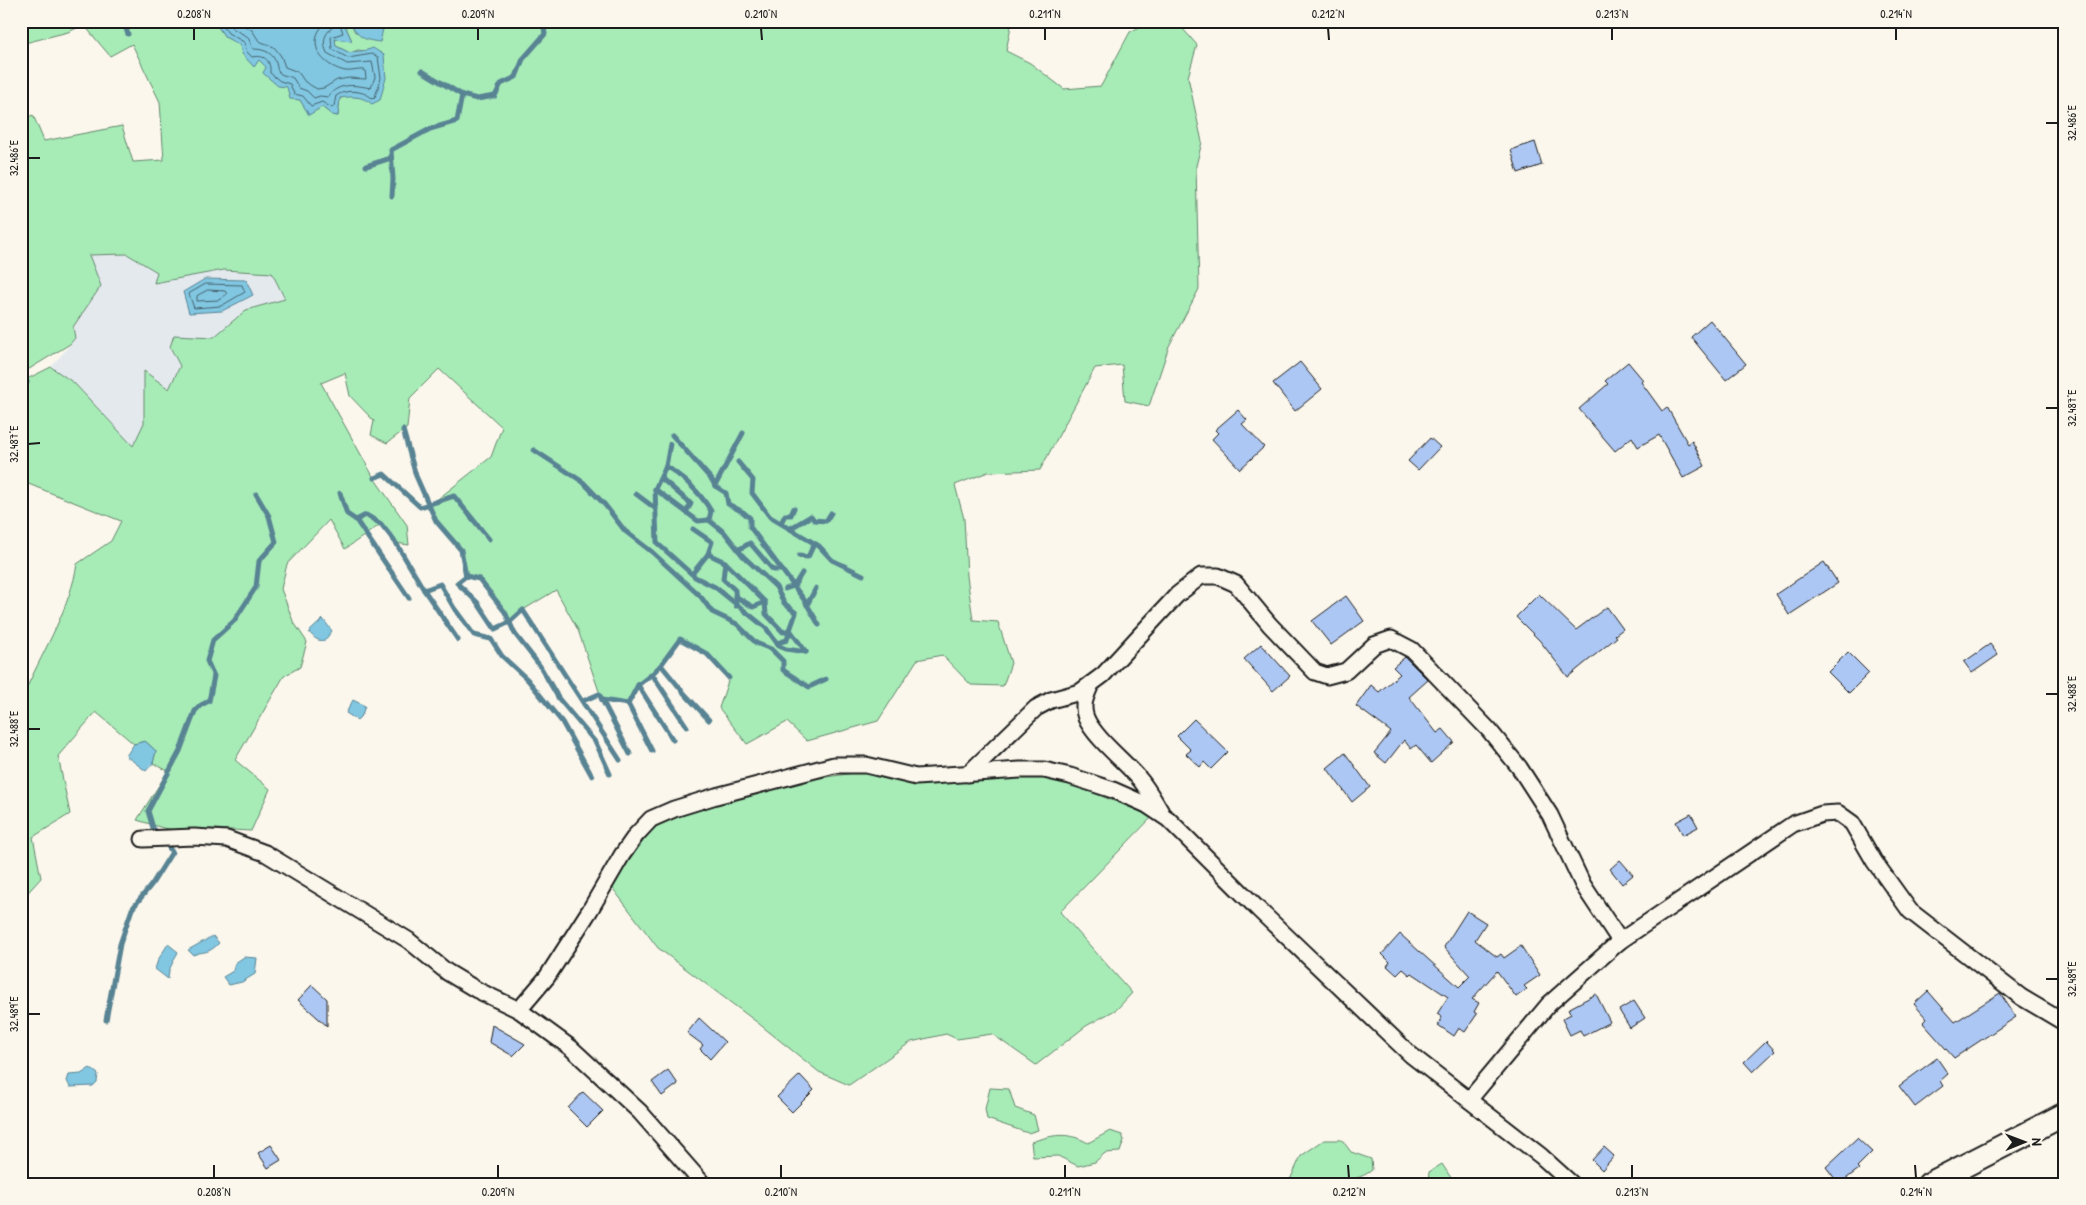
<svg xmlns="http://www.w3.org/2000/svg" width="2086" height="1205" viewBox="0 0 2086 1205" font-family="'Patrick Hand',sans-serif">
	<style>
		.built { fill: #e4e9ee }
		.green { fill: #a7ecb7; stroke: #62846a }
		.water { fill: #81c7e2; stroke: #598393 }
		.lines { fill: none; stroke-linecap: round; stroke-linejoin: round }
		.shore { stroke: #44606b; stroke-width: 1 }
		.stream { stroke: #598393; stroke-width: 5 }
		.building { fill: #adc7f4; stroke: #1c1c1c }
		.street-casing { stroke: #1c1c1c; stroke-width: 19 }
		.secondary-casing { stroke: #1c1c1c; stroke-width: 26 }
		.street { stroke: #fbf7ec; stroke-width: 15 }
		.secondary { stroke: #fbf7ec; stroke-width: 22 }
		.ticks { fill: none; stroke: #1c1c1c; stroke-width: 2 }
		.neatline { fill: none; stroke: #1c1c1c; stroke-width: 2 }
		.ticks-label { font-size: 12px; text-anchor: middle; fill: #1c1c1c }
	</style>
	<rect width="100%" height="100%" fill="#fbf7ec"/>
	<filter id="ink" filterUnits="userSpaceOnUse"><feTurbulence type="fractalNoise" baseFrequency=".02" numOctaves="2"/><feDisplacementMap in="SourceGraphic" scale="10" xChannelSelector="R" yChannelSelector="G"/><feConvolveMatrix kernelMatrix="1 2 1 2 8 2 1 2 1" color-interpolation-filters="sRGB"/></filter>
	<g filter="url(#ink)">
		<polygon class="built" points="126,254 157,272 155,283 224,270 272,273 285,299 246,310 214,337 174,335 170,347 180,365 169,389 144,371 144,423 133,446 74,383 51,367 75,339 73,327 101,286 89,255"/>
		<g class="green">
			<path d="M21,21h193l11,16 15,8 14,22 5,-8 41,41 9,14 13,-7 10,8 6,1 2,-18 10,-2 14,2 1,-47 -7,-1 -8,3 -14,-7 -1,-7 17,2 -9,-20h7l5,11 27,-3 -12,-8h54l4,4 16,-4h568l-6,30 24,12 34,26 37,-3 29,-54 21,-11h25l21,24 -9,32 14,65 -6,24 3,123 -30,57 -20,60 -24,-5 -3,-36 -27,3 -55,102 -52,2 -33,13 9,34 3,57 6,44 25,2 13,41 -8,23 -32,-1 -29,-30 -25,5 -39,61 -71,20 -20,-19 -40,22 -28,-36 10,-30 -22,-24 -26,-15 -20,26 -23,21 -10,18 -26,-4 -24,-70 -22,-40 -33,20 -13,12 -5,-10 -26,-33 -13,-3 -5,-26 -25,-29 -7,-15 62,-49 11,-30 -63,-58 -29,29 -3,30 -20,15 -16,-8 3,-14 -24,-25 -5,-23 -24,10 53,95 33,47 2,20 -13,-2 -15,-19 -36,25 -16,-29 -42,44 -6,25 12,32 14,21 -7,25 -16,9 -49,84 35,29 -19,42 -38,-2 -31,2 -19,-3 -26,-8 31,-49 -15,-8 3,-12 -11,-10 -11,3 -38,-32 -38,44 12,58 -37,23 8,41 -20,22v-206l6,-7c17,-37 44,-82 50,-123l34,-23 10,-20 -100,-40v-99l30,-15 23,16 59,63 11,-23v-52l25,18 11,-23 -10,-19 4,-12 40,2 32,-27 39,-11 -13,-26 -48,-3 -70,13 3,-11 -30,-18 -38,1 12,31 -28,41 2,11 -5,6 -49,30v-254l12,-5 11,26 78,-15 11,36 31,-2 -4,-58 -28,-58 -22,12 -26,-31 -16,7 -47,12z"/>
			<polygon points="869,771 954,782 978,781 1037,775 1057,779 1153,816 1060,912 1132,993 1117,1009 1086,1026 1036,1065 992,1034 957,1039 946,1034 911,1042 849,1085 819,1072 758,1023 658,948 611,886 656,823 695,808 812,779"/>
			<polygon points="990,1088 1009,1089 1015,1108 1034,1115 1038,1130 1028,1133 987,1119 985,1109"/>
			<path d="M1110,1131l12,4 2,5 -4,12 -15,1 -10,9 -17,4 -20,-10 -25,1 -2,-15c22,-7 36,-11 57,1z"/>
			<path d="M1324,1140h18l9,12 20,7 1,11c-11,9 -24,10 -37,11l-3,3h-44l13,-28z"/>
			<polygon points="1442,1164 1455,1184 1428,1184 1429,1172"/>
		</g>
		<g class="water">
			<path d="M214,21h129l9,20 -17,-2 1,7 14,7c8,-3 14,-1 23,-5l11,7 2,23 -6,22 -8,4c-10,-8 -19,-8 -32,-6l-2,18 -6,-1 -10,-8 -13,8 -9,-15 -10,-1 -3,-12 -9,-1 -15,-13 3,-6 -7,-7 -5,7 -12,-13 -2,-9 -15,-8z"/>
			<path d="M350,21h20l13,8 -3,13c-17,-2 -23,-5 -30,-21z"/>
			<polygon points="205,279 246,280 253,295 222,311 189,313 183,292"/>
			<path d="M323,619l9,12 -7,9c-7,2 -11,-2 -16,-8z"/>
			<polygon points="353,700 365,706 362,715 357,720 346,713"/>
			<polygon points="145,741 156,751 153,763 146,771 126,756 134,744"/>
			<path d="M213,936l6,7c-12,12 -13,7 -26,12l-5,-5z"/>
			<polygon points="168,944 178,952 169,970 168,979 155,969 158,960"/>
			<polygon points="244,957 257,958 255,974 242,982 229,985 223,977 233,971 235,963"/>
			<polygon points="90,1068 98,1074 97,1082 93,1086 70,1087 67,1081 69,1075 81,1074"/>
		</g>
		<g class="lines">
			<g class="shore">
				<path d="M220,21l8,12 16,9 3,10 5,5c11,-2 19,1 18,16l10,8 10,3 4,10 9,2 8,10 11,-4 10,6 2,-2 2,-10c9,-7 27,-6 36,2l3,-1 6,-19 -3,-21 -6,-3 -24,4 -16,-9 -1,-12 12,-4 -4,-12"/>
				<path d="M227,21l5,7 16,9 5,12c10,0 20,3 23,14 1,3 1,6 2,8 3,5 11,5 15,7l6,10 8,3 7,7 6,-2 8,1c10,-15 27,-12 43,-9l4,-11 -3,-15 -25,2 -20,-11c-5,-11 -3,-19 6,-26v-6"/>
				<path d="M236,21l16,9 7,11 15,6 7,9 4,11 13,5 7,10 12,7 7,-1 13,-8 12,-2 17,1 -1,-9c-7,-1 -13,2 -20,1 -17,-4 -33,-17 -28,-36 2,-6 6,-9 9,-14"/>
				<polygon points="206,284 242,285 245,292 221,306 194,308 189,294"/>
				<polygon points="208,290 225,291 227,294 219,300 197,301 197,296"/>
			</g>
			<g class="stream">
				<polyline points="123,21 128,34"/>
				<polyline points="422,71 462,95 477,99 495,96 501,84 516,77 523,59 545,34 543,21"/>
				<polyline points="366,166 391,158"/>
				<polyline points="392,196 393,179 391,150 430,129 457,121 462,95"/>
				<polyline points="21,385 27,382"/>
				<polyline points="403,430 416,476 436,521 461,550 466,576 479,579 505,612 515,634 540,666 559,699 596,743 610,774"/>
				<polyline points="672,435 712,480 715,486 726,493 728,504 743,512 750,518 750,527 805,601 819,625"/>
				<polyline points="670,444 666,466 655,489 657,543 695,577 715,587 766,628 779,646 786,649 806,652"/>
				<polyline points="534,450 583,482 605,505 625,531 652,552 701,597 712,612 737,624 756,643 771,649 783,661 783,670 809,687 826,679"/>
				<polyline points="738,462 753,480 752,493 770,517 819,546 832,560 863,575"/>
				<path d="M666,466c19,13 33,25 45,45l-2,9"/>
				<polyline points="374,478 384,474 420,507 454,496 489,539"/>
				<polyline points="661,478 691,504 686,512"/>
				<polyline points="715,486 743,433"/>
				<polyline points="655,489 698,521 709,520 725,533 743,556 776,587 784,603 796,613 790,630 806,652"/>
				<polyline points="340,493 347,514 356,520 366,515 381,524 396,543 424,590 440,584 454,608 474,635 491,639 502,656 527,679 562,722 592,776"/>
				<polyline points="636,494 656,509"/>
				<polyline points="356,520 409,598"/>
				<polyline points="781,523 785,515 791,515 794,508"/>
				<polyline points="791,528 811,516 814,520 826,521 831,513"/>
				<polyline points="693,529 712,542 708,554 725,562 765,602 766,614 783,632 790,630"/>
				<polyline points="738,550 750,543 773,570 782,570"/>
				<polyline points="799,556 808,557 814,544"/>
				<polyline points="725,562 723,579 735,590 736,606"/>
				<polyline points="692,574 708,554"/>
				<polyline points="466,576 457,583 477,602 495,629 510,622 523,610 620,760"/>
				<polyline points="785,589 794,586 802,573"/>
				<polyline points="424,590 458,640"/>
				<polyline points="735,596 753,607 765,602"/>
				<polyline points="807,605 816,588"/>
				<polyline points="777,643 787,640 790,630"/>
				<polyline points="661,665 680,639 707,654 729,678"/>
				<polyline points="652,674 661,665 684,693 709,720"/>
				<polyline points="638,685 652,674 687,727"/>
				<polyline points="602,700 628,704 652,751"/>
				<polyline points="583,701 599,694 630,754"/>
				<polyline points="628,704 638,685 673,740"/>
				<polyline points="159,835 153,828 148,811 180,751 195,711 201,705 209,701 214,676 207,661 213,640 234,621 256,587 259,561 276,542 269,516 256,494"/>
				<polyline points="106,1020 120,944 132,909 152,884 172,852 165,842"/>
			</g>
		</g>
		<g class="building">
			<polygon points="1535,142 1542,165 1518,173 1511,150"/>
			<polygon points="1710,320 1746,364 1726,380 1691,337"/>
			<polygon points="1300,362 1322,389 1295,411 1273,383"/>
			<polygon points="1628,362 1643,380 1641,382 1662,411 1667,407 1688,444 1692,441 1705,466 1683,478 1659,435 1638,447 1632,437 1615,451 1579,409 1608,384 1605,381"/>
			<polygon points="1238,410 1247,420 1242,424 1264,447 1240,469 1212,439 1218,433 1215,430"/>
			<polygon points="1430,438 1440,447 1418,470 1408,461"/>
			<polygon points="1824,562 1838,583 1789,615 1776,594"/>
			<polygon points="1539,594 1576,630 1607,607 1623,629 1615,635 1617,637 1568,677 1540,641 1516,617"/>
			<polygon points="1346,596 1364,621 1331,645 1312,621"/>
			<polygon points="1261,644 1290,676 1273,691 1244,659"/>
			<polygon points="1990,644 1998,655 1972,673 1964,662"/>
			<polygon points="1848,652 1869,673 1849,693 1828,672"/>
			<polygon points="1405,657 1428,680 1409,697 1437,733 1443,729 1454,742 1431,763 1416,745 1411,749 1404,740 1386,763 1374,753 1391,732 1356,706 1371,685 1379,692 1400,674 1393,667"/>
			<polygon points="1194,719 1228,752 1211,769 1204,762 1200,767 1186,754 1191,750 1177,736"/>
			<polygon points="1345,753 1370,787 1352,802 1327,768"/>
			<polygon points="1691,814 1698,827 1683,835 1676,822"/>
			<polygon points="1620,860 1633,875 1622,884 1610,869"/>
			<polygon points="1467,911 1486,923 1475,940 1497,957 1501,954 1504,958 1521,946 1540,975 1524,986 1527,989 1516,997 1497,971 1472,999 1479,1003 1474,1012 1477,1014 1465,1032 1459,1028 1454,1036 1438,1025 1442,1017 1437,1014 1448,997 1412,973 1410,975 1403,969 1397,975 1387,966 1390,962 1382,954 1400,934 1459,987 1470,976 1444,947"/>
			<polygon points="312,985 327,999 327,1026 298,1000"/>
			<polygon points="1928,991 1955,1022 2000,993 2016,1017 1954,1058 1923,1023 1927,1019 1914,1004"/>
			<polygon points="1596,994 1610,1022 1583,1036 1580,1030 1570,1035 1562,1019 1571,1014 1568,1009"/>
			<polygon points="1634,1001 1645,1018 1630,1028 1619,1010"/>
			<polygon points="699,1018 725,1042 710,1059 700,1049 703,1045 687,1033"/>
			<polygon points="492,1025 525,1044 513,1056 489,1042"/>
			<polygon points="1766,1041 1775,1051 1753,1072 1744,1062"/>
			<polygon points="1937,1058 1948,1074 1940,1081 1943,1086 1915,1107 1899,1086"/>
			<polygon points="668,1070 678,1084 662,1096 652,1082"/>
			<polygon points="800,1075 814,1090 792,1112 777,1097"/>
			<polygon points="583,1092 603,1111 587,1127 568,1108"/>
			<polygon points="1857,1138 1872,1152 1857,1167 1859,1169 1839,1184 1826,1167"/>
			<polygon points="271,1145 281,1160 268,1168 258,1153"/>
			<polygon points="1604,1147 1614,1156 1602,1170 1592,1160"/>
		</g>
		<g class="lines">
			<defs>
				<g id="street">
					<path d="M1091,684c-5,12 -10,21 -5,34 8,19 37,42 51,58 10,11 17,24 24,36"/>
					<polyline points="968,774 1036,708 1051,700 1080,692 1103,675 1177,595 1201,576 1218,576 1236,584 1270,625 1315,672 1327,676 1346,671 1374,645 1391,639 1412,650 1489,730 1519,767 1550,815 1583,885 1620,941"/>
					<polyline points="143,839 194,837 227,839 265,853 408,940 447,972 477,990 519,1010 571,1048 640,1112 703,1184"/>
					<polyline points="519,1010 547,977 590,910 622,855 636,835 651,819 674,809 716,796 834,765 866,765 916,777 1020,770 1044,770 1070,776 1113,790 1147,805 1168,819 1258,909 1411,1055 1541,1156 1572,1184"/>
					<polyline points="1469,1100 1549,1004 1620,941 1793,824 1822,814 1838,813 1852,823 1874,861 1910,911 2021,997 2065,1023"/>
				</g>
				<polyline id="secondary" points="1929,1184 2065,1114"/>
			</defs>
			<use href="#street" class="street-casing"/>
			<use href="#secondary" class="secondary-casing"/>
			<use href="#street" class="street"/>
			<use href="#secondary" class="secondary"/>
		</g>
	</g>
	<path class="ticks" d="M194,28v12M478,28v12M761,28l1,12M1045,28v12M1328,28l1,12M1612,28v12M1896,28v12M2046,123h12M28,158h12M2046,408h12M28,444l12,-1M2046,694h12M28,729h12M2046,979h12M28,1014h12M214,1165v13M498,1165v13M781,1165v13M1065,1165v13M1348,1165l1,13M1632,1165v13M1915,1165l1,13"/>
	<rect width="2086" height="1205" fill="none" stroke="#fbf7ec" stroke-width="55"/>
	<g transform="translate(2024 1142) rotate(89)" stroke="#fbf7ec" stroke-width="4" paint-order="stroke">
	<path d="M0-4L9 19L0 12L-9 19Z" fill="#1c1c1c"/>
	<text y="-8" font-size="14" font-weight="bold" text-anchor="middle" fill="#1c1c1c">N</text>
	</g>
	<rect x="28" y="28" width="2030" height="1150" class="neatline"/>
	<g class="ticks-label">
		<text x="194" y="18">0.208°N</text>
		<text x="478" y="18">0.209°N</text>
		<text x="761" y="18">0.210°N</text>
		<text x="1045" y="18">0.211°N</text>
		<text x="1328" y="18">0.212°N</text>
		<text x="1612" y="18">0.213°N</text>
		<text x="1896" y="18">0.214°N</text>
		<text transform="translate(2072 123) rotate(-90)" y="4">32.486°E</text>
		<text transform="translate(14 158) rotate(-90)" y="4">32.486°E</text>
		<text transform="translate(2072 408) rotate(-90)" y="4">32.487°E</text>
		<text transform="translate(14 444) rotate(-90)" y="4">32.487°E</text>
		<text transform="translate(2072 694) rotate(-90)" y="4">32.488°E</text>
		<text transform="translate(14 729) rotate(-90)" y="4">32.488°E</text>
		<text transform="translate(2072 979) rotate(-90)" y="4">32.489°E</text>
		<text transform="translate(14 1014) rotate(-90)" y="4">32.489°E</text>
		<text x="214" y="1196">0.208°N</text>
		<text x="498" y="1196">0.209°N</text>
		<text x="781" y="1196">0.210°N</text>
		<text x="1065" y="1196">0.211°N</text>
		<text x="1349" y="1196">0.212°N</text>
		<text x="1632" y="1196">0.213°N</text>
		<text x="1916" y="1196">0.214°N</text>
	</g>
</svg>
